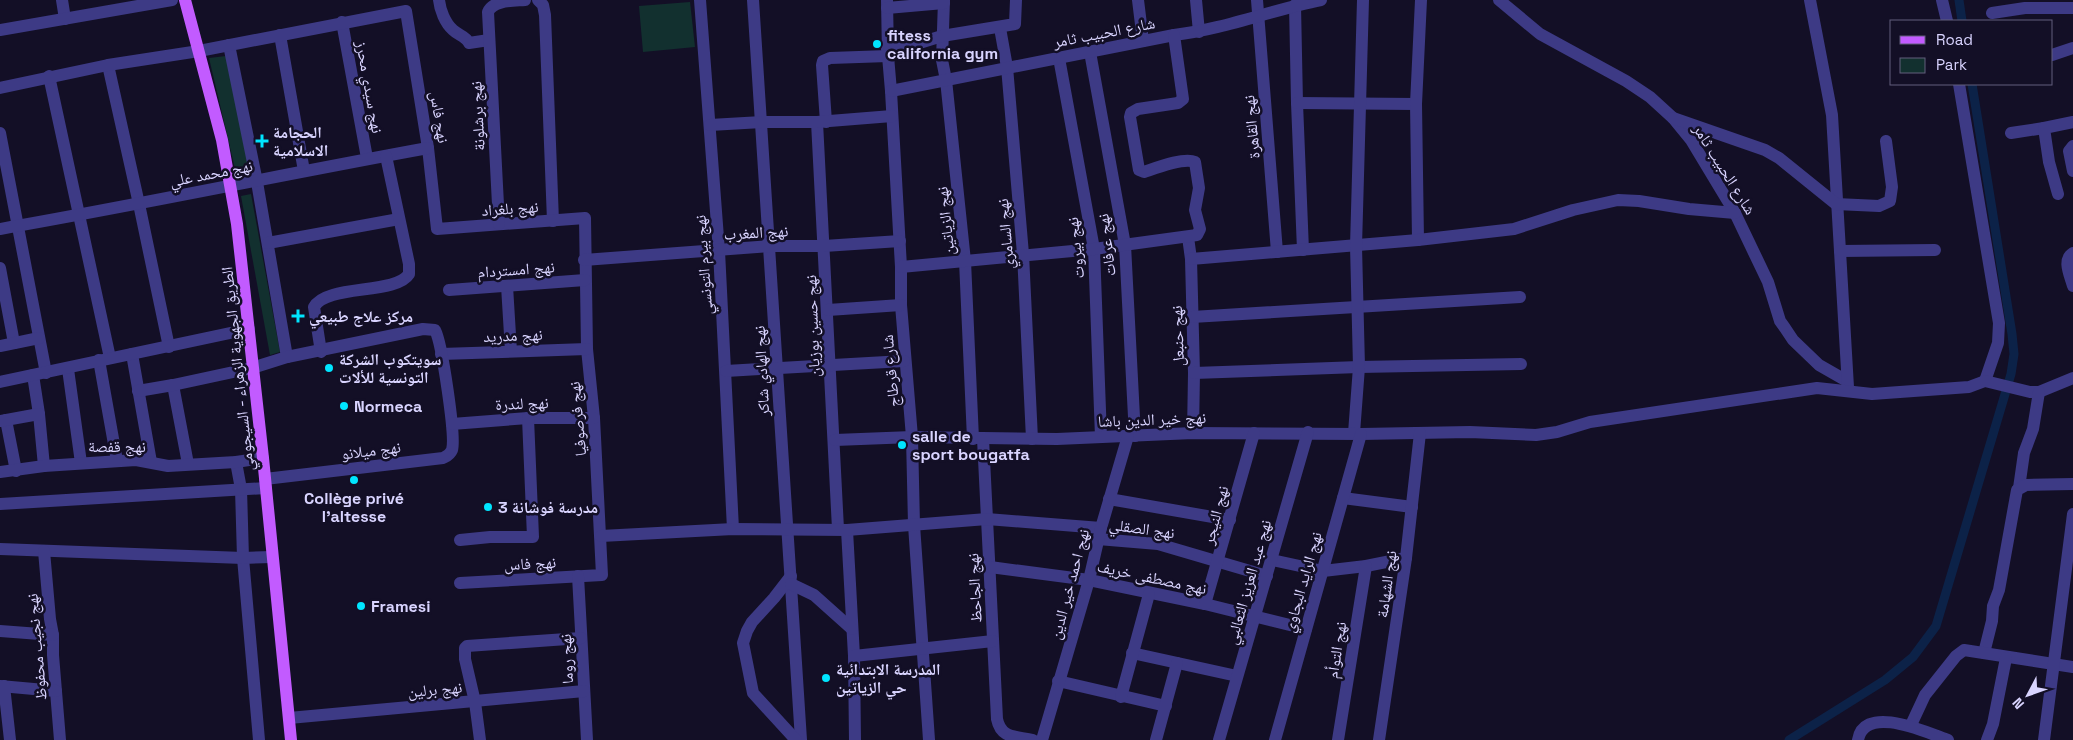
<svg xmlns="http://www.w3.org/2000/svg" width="2073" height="740" viewBox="0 0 2073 740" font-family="'Space Grotesk','Noto Naskh Arabic',sans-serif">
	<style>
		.green { fill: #12302f }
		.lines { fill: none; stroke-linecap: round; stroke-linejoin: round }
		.canal { stroke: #0c2248; stroke-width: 9 }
		.minor { stroke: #3d3a85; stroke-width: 12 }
		.major { stroke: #c25bff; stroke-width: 12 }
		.poi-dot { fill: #00e5ff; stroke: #130f26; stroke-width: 2 }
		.labels { text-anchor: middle; stroke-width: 5; stroke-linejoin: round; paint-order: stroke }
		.street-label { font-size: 16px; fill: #d9d4ff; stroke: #130f26 }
		.poi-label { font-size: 16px; font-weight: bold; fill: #d9d4ff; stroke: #130f26; text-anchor: start }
	</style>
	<rect width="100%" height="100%" fill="#130f26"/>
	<g class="green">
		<polygon points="690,2 695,47 643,52 639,6"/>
		<polygon points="226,56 251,176 237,177 209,58"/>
		<polygon points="251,194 280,352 270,355 241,196"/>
	</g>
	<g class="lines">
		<g class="canal">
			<polyline points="1959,0 1962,21"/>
			<polyline points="1789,740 1885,680 1913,657 1936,626 2011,374 2014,354 2012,334 1972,84"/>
		</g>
		<g class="minor">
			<polyline points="62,0 65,19"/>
			<path d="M439,0c1,10 6,23 14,30 5,5 13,6 16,13l20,-3"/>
			<polyline points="538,0 543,5 545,15 553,221"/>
			<polyline points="700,0 719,251 733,529"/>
			<polyline points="753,0 801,740"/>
			<polyline points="887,0 888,56 891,91 901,267 901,305 912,437 914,525 929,740"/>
			<polyline points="944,0 942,60 946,80 965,261 973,439"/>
			<polyline points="1138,0 1143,41"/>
			<polyline points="1196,0 1199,32"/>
			<polyline points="1257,0 1277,252"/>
			<polyline points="1499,0 1540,34 1626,81 1650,97 1673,118 1691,140 1735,213 1768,282 1780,321 1785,328 1793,340 1819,365 1847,381"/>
			<polyline points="1810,0 1832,115 1848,387"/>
			<polyline points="1942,0 1947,21"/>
			<polyline points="1295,5 1297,103 1303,250"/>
			<polyline points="887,8 944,3"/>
			<polyline points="1992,13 2025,8 2073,8"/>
			<polyline points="342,22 367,158"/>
			<polyline points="1000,28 1007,67 1023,254 1032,439"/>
			<polyline points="0,30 172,0"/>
			<polyline points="280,35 304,171"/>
			<polyline points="229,45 257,182 287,357"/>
			<polyline points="887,49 913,45 942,36 1015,24 1016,0"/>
			<polyline points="1090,52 1125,245 1135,436"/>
			<polyline points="2052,55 2073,48"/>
			<polyline points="1059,58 1094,249 1101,437"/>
			<polyline points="108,65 139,204 169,347"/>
			<polyline points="49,76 110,358"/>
			<polyline points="1959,84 1999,323 1998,343 1985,381"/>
			<polyline points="0,88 108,65 199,51 406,11 428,148 437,229 585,218 587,349 594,418 602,575 460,583"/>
			<path d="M891,91l283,-56c51,-6 97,-25 147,-35"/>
			<polyline points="1297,103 1416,104"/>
			<polyline points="1673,118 1765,150 1779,158 1836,204 1879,206 1890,201 1892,187 1886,141"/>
			<polyline points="817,122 838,529"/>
			<polyline points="826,122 822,65 823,61 830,58 888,56"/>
			<polyline points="710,125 762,122 817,122 892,116"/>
			<polyline points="0,133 46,373"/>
			<polyline points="2011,133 2044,128"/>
			<polyline points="2073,146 2069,151 2073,171"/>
			<polyline points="2058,194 2049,162 2044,128 2073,122"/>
			<path d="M499,224l-11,-212c5,-12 25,-11 37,-12"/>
			<path d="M0,229c143,-25 285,-55 428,-81"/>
			<polyline points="1188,237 1191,259 1194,373 1193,433"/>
			<polyline points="1418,240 1416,104 1421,0"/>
			<polyline points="268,243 399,219"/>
			<polyline points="1840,251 1935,250"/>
			<path d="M2073,253c-11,7 -3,22 0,33"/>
			<polyline points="1191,259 1418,240 1514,229 1573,210 1618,200 1639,201 1689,209 1735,213"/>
			<polyline points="584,260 770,246 824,246 900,241"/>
			<path d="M901,267l193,-18 103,-14 3,-6 -5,-19 4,-22 -4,-26c-11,-5 -39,6 -51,10l-5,-2 -9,-53 1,-4 7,-4 40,-6 5,-4 -9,-64"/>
			<polyline points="0,268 14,343"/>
			<polyline points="507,286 511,351"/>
			<polyline points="449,290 585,280"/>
			<polyline points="828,310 901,305"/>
			<polyline points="1192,317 1520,297"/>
			<polyline points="0,346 39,338"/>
			<path d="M321,352l-7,-45c12,-23 82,-12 95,-33v-10l-23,-108"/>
			<polyline points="132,354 151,462"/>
			<polyline points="441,354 587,349"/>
			<polyline points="99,360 117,461"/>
			<polyline points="68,369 81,463"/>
			<polyline points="726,371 904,361"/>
			<polyline points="1194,373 1359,367 1521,364"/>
			<polyline points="33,375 39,414 44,466"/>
			<polyline points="0,382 249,329"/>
			<polyline points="173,385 188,464"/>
			<path d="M138,391l35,-6 79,-17 35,-11 136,-28 12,1c7,13 21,107 17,120 -2,5 -5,6 -9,8l-178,21"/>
			<polyline points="6,420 16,471"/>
			<polyline points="0,421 39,414"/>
			<polyline points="452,424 528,418 594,418"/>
			<polyline points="1354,433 1359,367 1356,246 1363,0"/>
			<path d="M983,439l14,280c4,20 19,17 36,21"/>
			<polyline points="835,440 912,437 1057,439 1193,433 1361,434 1470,432 1536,435 1557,432 1590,422 1817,388 1872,394 1969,387 1985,381 2030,392 2039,392 2073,378"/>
			<polyline points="236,462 241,489 243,558 259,740"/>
			<polyline points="0,472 44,466 136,460 168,466 236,462 263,458"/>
			<polyline points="2019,488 2024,453 2033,429 2039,392"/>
			<polyline points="1343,498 1412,507"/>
			<polyline points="1109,499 1230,520"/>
			<polyline points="0,504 266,488"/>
			<polyline points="847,530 854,656 855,740"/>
			<polyline points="601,536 733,529 847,530 987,519 1101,528"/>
			<polyline points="1098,539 1158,544 1267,576"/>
			<polyline points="460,540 490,537 533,537 528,418"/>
			<polyline points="0,549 243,558 272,557"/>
			<polyline points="44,551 50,619 53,635 53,655 60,740"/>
			<polyline points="1272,560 1323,571 1366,566 1406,558"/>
			<polyline points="990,567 1089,580 1205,604 1306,629"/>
			<polyline points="578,576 587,740"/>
			<polyline points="791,576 774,598 752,622 747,631 743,643 753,693 796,740"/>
			<polyline points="791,584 814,595 852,629"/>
			<polyline points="1205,604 1254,433"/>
			<polyline points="0,631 53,635"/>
			<polyline points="1132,653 1237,676"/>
			<polyline points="1984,653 1992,621 1993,606 1999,590 2017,490 2026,485 2073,484"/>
			<polyline points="854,656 993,641"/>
			<polyline points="1058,681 1166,706"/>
			<polyline points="0,686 56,691"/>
			<polyline points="4,686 10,740"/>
			<polyline points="1121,697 1149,594"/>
			<polyline points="289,718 584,691"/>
			<polyline points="1911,725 1925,695 1956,656 1964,650 2073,667"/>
			<polyline points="480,740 475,702 465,659 465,648 467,646 581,638"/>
			<polyline points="1042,740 1089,580 1101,528 1128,436"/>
			<polyline points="1156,740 1177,663"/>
			<polyline points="1219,740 1308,432"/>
			<polyline points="1275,740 1361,434"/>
			<polyline points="1338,740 1366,566"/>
			<polyline points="1379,740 1406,558 1420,433"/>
			<path d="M1858,740c6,-37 70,-7 90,0"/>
			<polyline points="1987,740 1993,724 2006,658"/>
			<polyline points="2044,740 2073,514"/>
		</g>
		<polyline class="major" points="185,0 222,140 237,224 263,458 291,740"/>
	</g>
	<g class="poi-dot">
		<circle cx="877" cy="44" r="5"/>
		<path d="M259.5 133.5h5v5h5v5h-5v5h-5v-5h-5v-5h5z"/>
		<path d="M295.5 308.5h5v5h5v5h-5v5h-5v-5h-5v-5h5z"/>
		<circle cx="329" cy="368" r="5"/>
		<circle cx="344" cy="406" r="5"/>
		<circle cx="902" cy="445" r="5"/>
		<circle cx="354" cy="480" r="5"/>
		<circle cx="488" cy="507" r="5"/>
		<circle cx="361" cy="606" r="5"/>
		<circle cx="826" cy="678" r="5"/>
	</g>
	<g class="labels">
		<g class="street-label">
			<text transform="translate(1104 32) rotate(-11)" y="6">شارع الحبيب ثامر</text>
			<text transform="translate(370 87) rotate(80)" y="6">نهج سيدي محرز</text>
			<text transform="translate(477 116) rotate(-93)" y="6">نهج برشلونة</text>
			<text transform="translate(440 117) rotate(81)" y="6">نهج فاس</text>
			<text transform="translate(1251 127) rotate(-95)" y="6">نهج القاهرة</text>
			<text transform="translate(1725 169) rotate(58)" y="6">شارع الحبيب ثامر</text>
			<text transform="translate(211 173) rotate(-11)" y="6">نهج محمد علي</text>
			<text transform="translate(510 208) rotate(-4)" y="6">نهج بلغراد</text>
			<text transform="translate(945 221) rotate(-96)" y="6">نهج الزياتين</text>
			<text transform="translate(756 232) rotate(-3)" y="6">نهج المغرب</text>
			<text transform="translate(1005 234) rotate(-95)" y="6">نهج السامري</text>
			<text transform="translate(1106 245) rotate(-97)" y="6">نهج عرفات</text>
			<text transform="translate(1075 248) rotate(-96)" y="6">نهج بيروت</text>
			<text transform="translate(703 265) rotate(-94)" y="6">نهج بيرم التونسي</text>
			<text transform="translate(516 269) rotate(-4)" y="6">نهج امستردام</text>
			<text transform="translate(812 326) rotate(-92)" y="6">نهج حسين بوزيان</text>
			<text transform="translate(513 335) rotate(-2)" y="6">نهج مدريد</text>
			<text transform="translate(1177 336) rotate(-92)" y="6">نهج حنبعل</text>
			<text transform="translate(237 369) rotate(-96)" y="6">الطريق الجهوية الزهراء - السيجومي</text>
			<text transform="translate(761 371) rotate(-93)" y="6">نهج الهادي شاكر</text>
			<text transform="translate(890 371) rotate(-95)" y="6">شارع قرطاج</text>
			<text transform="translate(522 403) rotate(-2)" y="6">نهج لندرة</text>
			<text transform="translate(577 419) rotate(-95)" y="6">نهج فرصوفيا</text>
			<text transform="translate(1152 419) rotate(-2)" y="6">نهج خير الدين باشا</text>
			<text x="117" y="452">نهج قفصة</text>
			<text transform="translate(371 450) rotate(-7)" y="6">نهج ميلانو</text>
			<text transform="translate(1215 515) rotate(-75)" y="6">نهج النيجر</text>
			<text transform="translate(1142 528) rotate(8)" y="6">نهج الصقلي</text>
			<text transform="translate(530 563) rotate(-3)" y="6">نهج فاس</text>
			<text transform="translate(1152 577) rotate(12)" y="6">نهج مصطفى خريف</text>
			<text transform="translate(1248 582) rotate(-74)" y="6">نهج عبد العزيز الثعالبي</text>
			<text transform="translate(1302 582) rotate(-74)" y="6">نهج الرايد البجاوي</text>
			<text transform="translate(1069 584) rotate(-75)" y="6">نهج احمد خير الدين</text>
			<text transform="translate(1386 584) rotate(-82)" y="6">نهج الشهامة</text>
			<text transform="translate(974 588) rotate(-93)" y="6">نهج الجاحظ</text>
			<text transform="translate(36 647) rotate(-95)" y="6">نهج نجيب محفوظ</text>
			<text transform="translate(1336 650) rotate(-81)" y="6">نهج التوأم</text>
			<text transform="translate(566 659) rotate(-93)" y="6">نهج روما</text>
			<text transform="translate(435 689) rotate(-5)" y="6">نهج برلين</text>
		</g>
		<g class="poi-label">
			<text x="887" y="41">fitess<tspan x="887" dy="18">california gym</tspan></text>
			<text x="273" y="138">الحجامة<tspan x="273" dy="18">الاسلامية</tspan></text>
			<text x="309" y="322">مركز علاج طبيعي</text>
			<text x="339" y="365">سويتكوب الشركة<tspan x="339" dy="18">التونسية للألات</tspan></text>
			<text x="354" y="412">Normeca</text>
			<text x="912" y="442">salle de<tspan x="912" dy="18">sport bougatfa</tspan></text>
			<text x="354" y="504" text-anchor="middle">Collège privé<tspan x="354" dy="18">l'altesse</tspan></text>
			<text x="498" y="513">مدرسة فوشانة 3</text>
			<text x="371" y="612">Framesi</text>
			<text x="836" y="675">المدرسة الابتدائية<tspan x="836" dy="18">حي الزياتين</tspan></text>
		</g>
	</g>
	<rect x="1890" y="20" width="162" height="65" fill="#130f26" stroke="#625e7d"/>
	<rect x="1900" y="36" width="25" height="8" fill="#c25bff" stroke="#625e7d"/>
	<text x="1936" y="45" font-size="15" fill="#d9d4ff">Road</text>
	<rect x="1900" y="58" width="25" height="15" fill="#12302f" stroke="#625e7d"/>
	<text x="1936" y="70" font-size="15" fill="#d9d4ff">Park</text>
	<g transform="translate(2028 695) rotate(229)" stroke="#130f26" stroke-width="4" paint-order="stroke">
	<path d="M0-4L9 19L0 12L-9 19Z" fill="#d9d4ff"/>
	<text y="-8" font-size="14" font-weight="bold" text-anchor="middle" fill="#d9d4ff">N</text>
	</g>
</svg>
